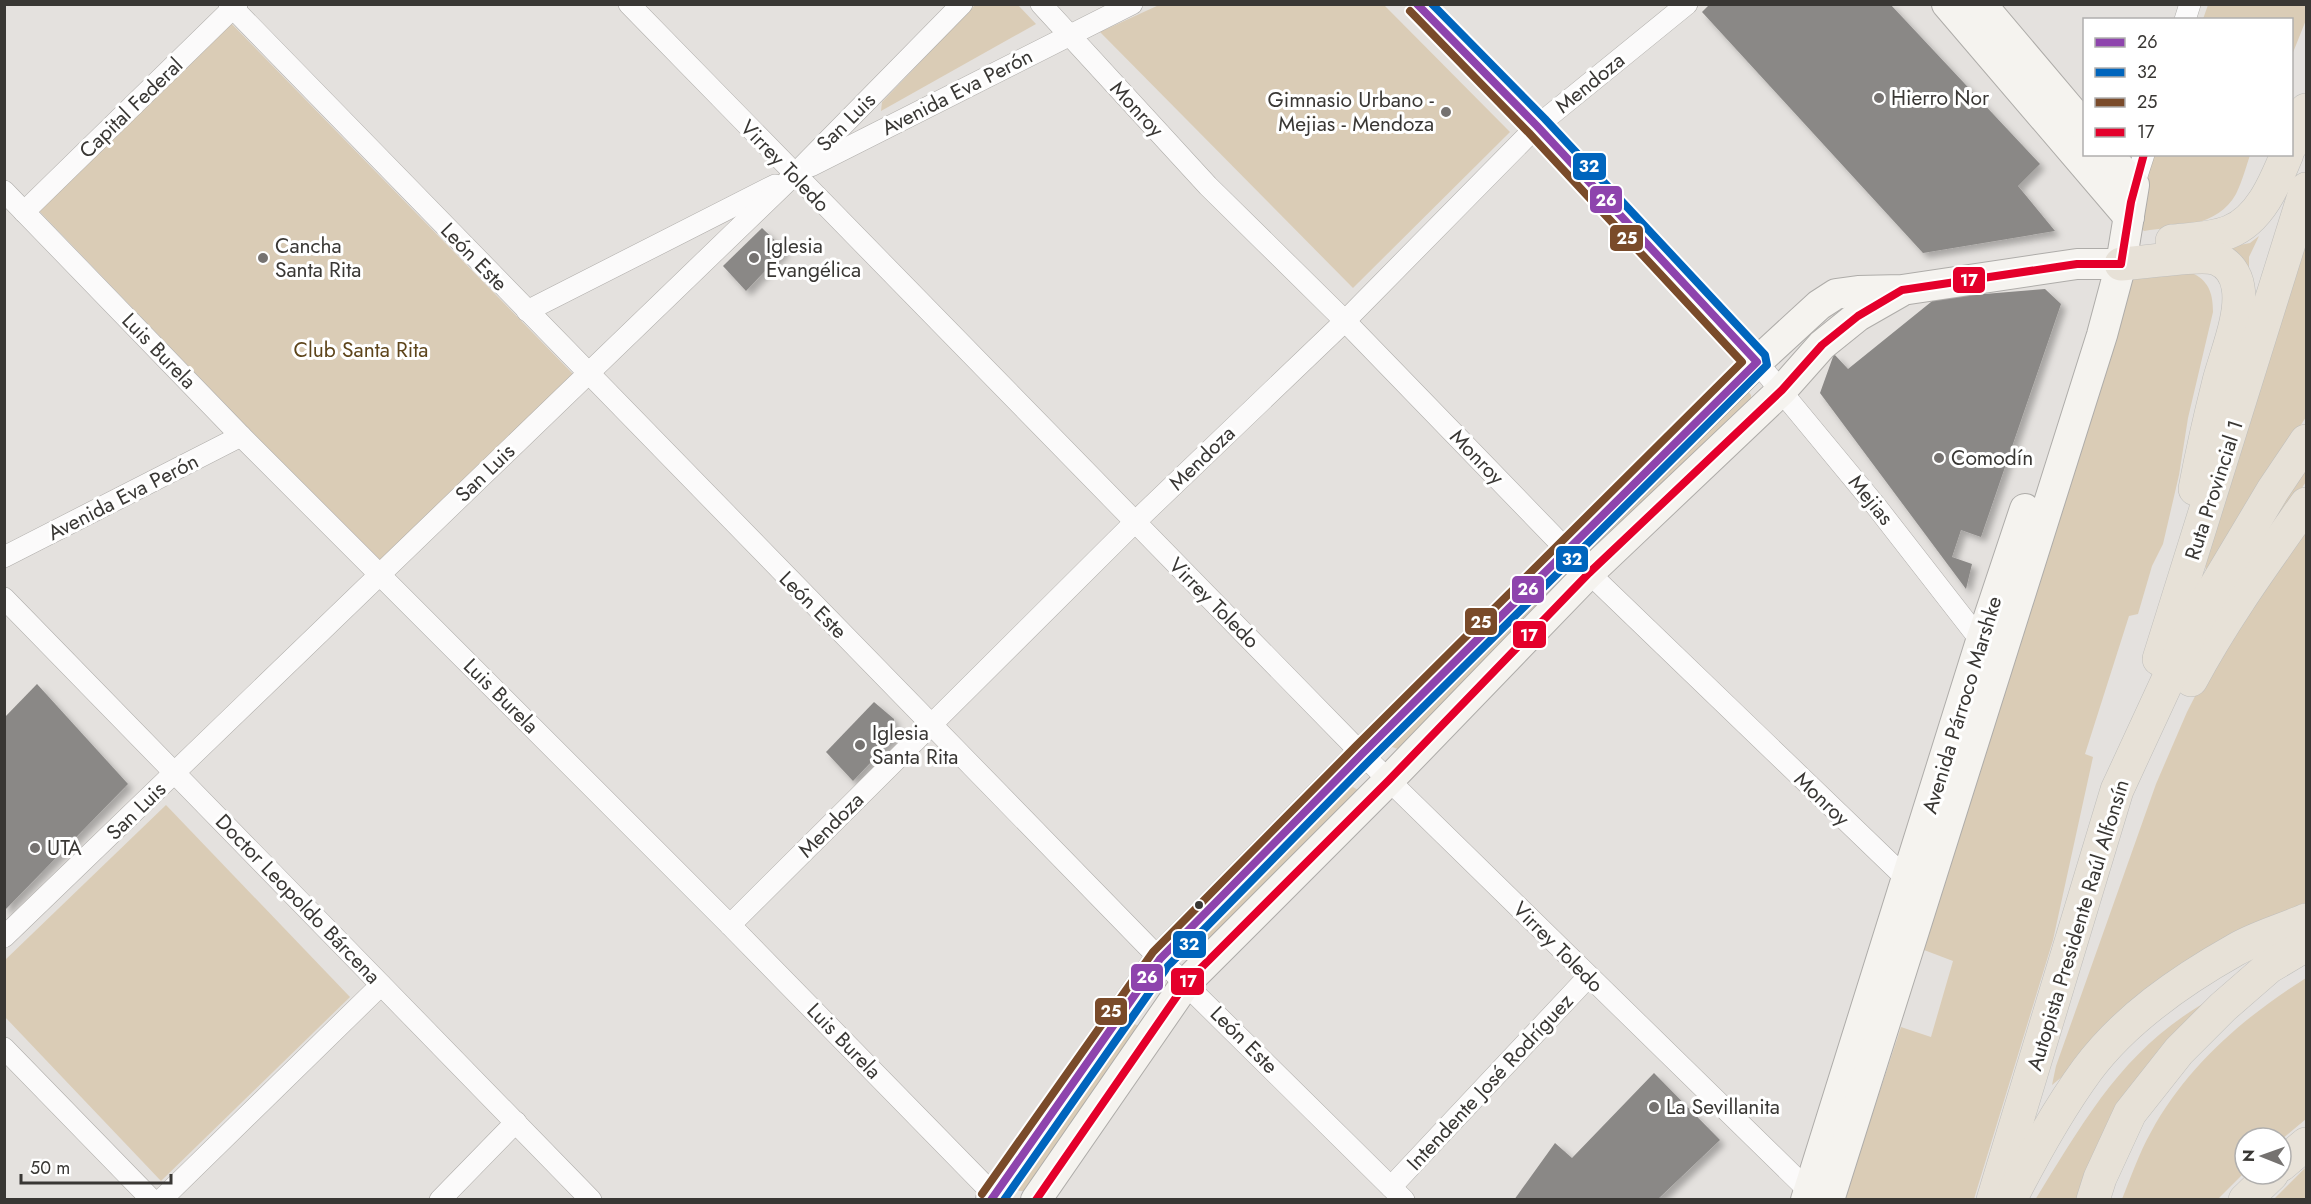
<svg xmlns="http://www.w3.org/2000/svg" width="2311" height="1204" viewBox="0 0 2311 1204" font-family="Jost,sans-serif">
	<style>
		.green { fill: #daccb6 }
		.building { fill: #8a8886; filter: url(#shadow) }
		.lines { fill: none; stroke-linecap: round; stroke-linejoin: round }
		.street-casing { stroke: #aeaca9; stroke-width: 22 }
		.secondary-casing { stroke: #aeaca9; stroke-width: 32 }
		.highway-casing { stroke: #bfbebb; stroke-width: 34 }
		.street { stroke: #fbfafa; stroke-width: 21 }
		.secondary { stroke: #f5f3ef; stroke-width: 30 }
		.highway { stroke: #e7e1d7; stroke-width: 33 }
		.bus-1-casing { stroke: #fff; stroke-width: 12 }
		.bus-2-casing { stroke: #fff; stroke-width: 12 }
		.bus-3-casing { stroke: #fff; stroke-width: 12 }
		.bus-4-casing { stroke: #fff; stroke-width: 12 }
		.bus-1 { stroke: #8e44ad; stroke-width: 8 }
		.bus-2 { stroke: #0065bd; stroke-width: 8 }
		.bus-3 { stroke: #7a4b2a; stroke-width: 8 }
		.bus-4 { stroke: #e4002b; stroke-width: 8 }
		.poi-dot { fill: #757270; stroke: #fff; stroke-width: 2 }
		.bus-dot { fill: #393734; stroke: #fff; stroke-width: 2 }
		.labels { text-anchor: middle; stroke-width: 6; stroke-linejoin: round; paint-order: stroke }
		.street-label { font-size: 21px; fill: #393734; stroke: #fff }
		.poi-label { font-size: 21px; fill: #393734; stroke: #fff; text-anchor: start }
		.park-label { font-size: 21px; fill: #5d441a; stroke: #fff }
		.line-badge { stroke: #fff; stroke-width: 2 }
		.badge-label { font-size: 16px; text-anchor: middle; font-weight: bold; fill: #fff }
	</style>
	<defs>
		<filter id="shadow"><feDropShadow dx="5" dy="5" stdDeviation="3" flood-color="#0004"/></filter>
	</defs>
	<rect width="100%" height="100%" fill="#e4e1de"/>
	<g class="green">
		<polygon points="975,5 1018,5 1036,24 881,111 882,102"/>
		<polygon points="1159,5 1384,5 1510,132 1353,288 1100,32"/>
		<polygon points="2208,5 2306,5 2306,20 2292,55 2292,20 2203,19"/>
		<polygon points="226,18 573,374 379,564 39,211"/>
		<path d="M2154,155h96c-4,12 -8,27 -14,39 -18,33 -60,32 -92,37l-6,-6 -1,-16z"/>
		<polygon points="2306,228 2306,417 2206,575 2205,557"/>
		<polygon points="2259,236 2249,257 2249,271 2230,247 2250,243"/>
		<path d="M2138,272l56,2c16,8 19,22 19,38l-25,106 -9,57 -16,69 -11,22 -14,48 -9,2 -44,138 8,3 -40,183 -79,259 -130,1 57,-173 30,10 22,-76 -29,-11 205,-671z"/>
		<polygon points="1748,391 1751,395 1751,399 1604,547 1596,545 1596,541"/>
		<polygon points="2306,461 2306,482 2258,550"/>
		<polygon points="2306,522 2306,908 2074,1067 2052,1085 2056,1066 2156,784 2187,712 2219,649"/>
		<polygon points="1555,582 1538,601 1533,613 1398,749 1392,747 1391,745"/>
		<polygon points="1353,787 1358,790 1195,955 1191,952 1191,949 1348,789"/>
		<polygon points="166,805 350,997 161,1181 5,1017 4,961"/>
		<path d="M2306,978v141l-25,21v-2h-36v34l-27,27h-96c9,-22 17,-46 29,-67 35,-65 94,-116 155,-154z"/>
		<path d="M2217,996l-137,203 -45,1c52,-84 92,-157 182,-204z"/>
		<polygon points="1132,1023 1139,1026 1025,1191 1019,1191 1016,1188"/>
		<polygon points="2306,1167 2306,1199 2274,1199"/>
	</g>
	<g class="building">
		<polygon points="1710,4 1890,4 2040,164 2018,186 2055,231 1923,253 1702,12"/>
		<polygon points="762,228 785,250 746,291 723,266"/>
		<polygon points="2045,289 2061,304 1981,537 1961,530 1952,557 1972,564 1966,589 1820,393 1834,354 1848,369 1936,298"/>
		<polygon points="37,684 128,784 4,911 4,718"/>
		<polygon points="874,702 894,719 895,737 853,781 826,752"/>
		<polygon points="1654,1073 1720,1140 1657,1200 1514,1200 1555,1143 1572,1158"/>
	</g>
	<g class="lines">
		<defs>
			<g id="street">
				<polyline points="229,4 1160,959 1404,1200"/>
				<polyline points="629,4 1362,754 1809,1191"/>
				<polyline points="1041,4 1208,186 1345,321 1589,573 1914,886"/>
				<polyline points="1417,4 1537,126 1757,362 1876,506 1981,641"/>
				<polyline points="2185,20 2190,4"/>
				<polyline points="811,166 1132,4"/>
				<polyline points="2134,185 2144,154"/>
				<polyline points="4,191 241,436 730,925 999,1200"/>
				<polyline points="24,212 237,4"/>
				<polyline points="527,311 775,185"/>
				<polyline points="4,557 241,436"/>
				<polyline points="4,598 591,1200"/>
				<polyline points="730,925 1134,523 1345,321 1537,126 1687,4"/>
				<polyline points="4,937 794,175 962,4"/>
				<polyline points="4,1048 152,1200"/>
				<polyline points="1391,1187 1588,977"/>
				<polyline points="161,1200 381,985"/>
				<polyline points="440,1200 516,1122"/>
			</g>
			<g id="secondary">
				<polyline points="1947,4 2129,217"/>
				<polyline points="1981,4 2084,126"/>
				<polyline points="991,1200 1160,959 1362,754 1757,362 1819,305 1836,294 1858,291 1902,290 2077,264 2121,264"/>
				<polyline points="1036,1200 1186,983 1389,780 1589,573 1782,390 1822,345 1858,316 1900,292"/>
				<polyline points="1806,1200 1981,641 2025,509"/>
				<polyline points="1829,1200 2102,335 2121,264 2134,185 2108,154"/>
			</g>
			<g id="highway">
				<polyline points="2292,144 2306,110"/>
				<path d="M2172,241c19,-2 39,-2 57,-9 31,-12 46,-49 58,-78"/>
				<path d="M2121,264c21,-1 81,-11 96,-5 12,5 19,16 21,28 5,28 -12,67 -19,94 -9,36 -17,71 -24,108"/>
				<polyline points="2159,659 2306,189"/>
				<path d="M2191,680c33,-62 74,-118 115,-176"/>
				<polyline points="2281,1165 2306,1144"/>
				<polyline points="1993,1200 2117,790 2184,645 2208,599 2273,490 2306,441"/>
				<path d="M2010,1200c23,-45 47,-89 77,-130 38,-51 93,-89 148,-120 22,-13 48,-20 71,-30"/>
				<polyline points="2093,1200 2100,1178 2130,1113 2179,1051 2223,1007 2269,967 2306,945"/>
				<polyline points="2245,1200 2272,1174"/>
			</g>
		</defs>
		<use href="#street" class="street-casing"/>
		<use href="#secondary" class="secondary-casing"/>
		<use href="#highway" class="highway-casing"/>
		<use href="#street" class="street"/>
		<use href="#secondary" class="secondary"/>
		<use href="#highway" class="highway"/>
		<defs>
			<polyline id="bus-1" points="991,1200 1160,959 1362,754 1757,362 1537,126 1417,4"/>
			<polyline id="bus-2" points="1004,1200 1168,966 1369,761 1767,365 1765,355 1545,119 1432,4"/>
			<polyline id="bus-3" points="982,1194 1153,952 1355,747 1742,362 1529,133 1410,11"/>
			<polyline id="bus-4" points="1036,1200 1186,983 1389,780 1589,573 1782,390 1822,345 1858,316 1902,290 2077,264 2121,264 2131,202 2144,154"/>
		</defs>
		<use href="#bus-1" class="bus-1-casing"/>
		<use href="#bus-2" class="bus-2-casing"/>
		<use href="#bus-3" class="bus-3-casing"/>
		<use href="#bus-4" class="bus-4-casing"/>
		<use href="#bus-1" class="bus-1"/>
		<use href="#bus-2" class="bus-2"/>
		<use href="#bus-3" class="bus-3"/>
		<use href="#bus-4" class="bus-4"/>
	</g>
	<g class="poi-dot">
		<circle cx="1879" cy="98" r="6"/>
		<circle cx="1446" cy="112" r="6"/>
		<circle cx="263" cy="258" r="6"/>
		<circle cx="754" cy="258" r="6"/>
		<circle cx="1939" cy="458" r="6"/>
		<circle cx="860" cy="745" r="6"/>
		<circle cx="35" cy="848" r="6"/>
		<circle cx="1654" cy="1107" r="6"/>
	</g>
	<circle class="bus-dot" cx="1199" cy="905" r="5"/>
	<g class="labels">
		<g class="street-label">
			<text transform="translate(1590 83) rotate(-39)" y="7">Mendoza</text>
			<text transform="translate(957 92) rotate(-27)" y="7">Avenida Eva Perón</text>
			<text transform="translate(131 108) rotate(-44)" y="7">Capital Federal</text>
			<text transform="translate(1137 109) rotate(47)" y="7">Monroy</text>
			<text transform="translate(846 122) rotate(-45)" y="7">San Luis</text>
			<text transform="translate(785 166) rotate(46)" y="7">Virrey Toledo</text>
			<text transform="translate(474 257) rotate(46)" y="7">León Este</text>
			<text transform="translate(159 351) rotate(46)" y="7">Luis Burela</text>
			<text transform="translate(1477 457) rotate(46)" y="7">Monroy</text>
			<text transform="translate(1202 458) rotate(-44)" y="7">Mendoza</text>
			<text transform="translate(485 473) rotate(-44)" y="7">San Luis</text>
			<text transform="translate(2214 490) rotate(-72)" y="7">Ruta Provincial 1</text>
			<text transform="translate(123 497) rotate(-27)" y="7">Avenida Eva Perón</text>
			<text transform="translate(1871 500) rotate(51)" y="7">Mejias</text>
			<text transform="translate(1214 603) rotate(45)" y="7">Virrey Toledo</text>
			<text transform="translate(813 605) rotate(45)" y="7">León Este</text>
			<text transform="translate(501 696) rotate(45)" y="7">Luis Burela</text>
			<text transform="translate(1962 705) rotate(-73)" y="7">Avenida Párroco Marshke</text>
			<text transform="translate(1822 799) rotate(44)" y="7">Monroy</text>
			<text transform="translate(136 811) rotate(-44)" y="7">San Luis</text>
			<text transform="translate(831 825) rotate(-45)" y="7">Mendoza</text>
			<text transform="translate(298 899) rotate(46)" y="7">Doctor Leopoldo Bárcena</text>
			<text transform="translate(2078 925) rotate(-73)" y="7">Autopista Presidente Raúl Alfonsín</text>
			<text transform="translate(1558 947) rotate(45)" y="7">Virrey Toledo</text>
			<text transform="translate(1244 1040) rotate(45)" y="7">León Este</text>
			<text transform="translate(844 1041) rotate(46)" y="7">Luis Burela</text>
			<text transform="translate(1490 1082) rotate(-47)" y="7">Intendente José Rodríguez</text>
		</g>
		<g class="poi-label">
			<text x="1891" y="105">Hierro Nor</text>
			<text x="1434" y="107" text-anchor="end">Gimnasio Urbano -<tspan x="1434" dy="24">Mejias - Mendoza</tspan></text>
			<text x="275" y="253">Cancha<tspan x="275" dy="24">Santa Rita</tspan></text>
			<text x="766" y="253">Iglesia<tspan x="766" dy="24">Evangélica</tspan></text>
			<text x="1951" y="465">Comodín</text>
			<text x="872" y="740">Iglesia<tspan x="872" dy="24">Santa Rita</tspan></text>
			<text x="47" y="855">UTA</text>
			<text x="1666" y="1114">La Sevillanita</text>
		</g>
		<g class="park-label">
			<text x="361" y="357">Club Santa Rita</text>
		</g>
	</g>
	<g class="line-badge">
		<rect x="1572" y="152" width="35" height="29" rx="6" fill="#0065bd"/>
		<rect x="1589" y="185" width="34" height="29" rx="6" fill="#8e44ad"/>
		<rect x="1609" y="224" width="35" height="28" rx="6" fill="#7a4b2a"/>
		<rect x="1952" y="266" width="34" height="28" rx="6" fill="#e4002b"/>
		<rect x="1555" y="545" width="34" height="28" rx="6" fill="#0065bd"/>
		<rect x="1511" y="575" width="34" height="29" rx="6" fill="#8e44ad"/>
		<rect x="1464" y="607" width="34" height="29" rx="6" fill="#7a4b2a"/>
		<rect x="1512" y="620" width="35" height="29" rx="6" fill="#e4002b"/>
		<rect x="1172" y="930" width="35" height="29" rx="6" fill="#0065bd"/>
		<rect x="1130" y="963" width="34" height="29" rx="6" fill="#8e44ad"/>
		<rect x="1170" y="967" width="35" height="29" rx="6" fill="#e4002b"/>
		<rect x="1094" y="997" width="34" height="29" rx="6" fill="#7a4b2a"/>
	</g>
	<g class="badge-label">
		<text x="1589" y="172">32</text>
		<text x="1606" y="206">26</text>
		<text x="1627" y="244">25</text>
		<text x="1969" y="286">17</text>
		<text x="1572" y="565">32</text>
		<text x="1528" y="595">26</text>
		<text x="1481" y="628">25</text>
		<text x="1529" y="641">17</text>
		<text x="1189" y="950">32</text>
		<text x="1147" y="983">26</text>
		<text x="1188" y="987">17</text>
		<text x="1111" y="1017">25</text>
	</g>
	<rect width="2311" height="1204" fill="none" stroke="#393734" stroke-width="12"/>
	<rect x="2083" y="18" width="210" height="138" fill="#ffffff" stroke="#b0afae" stroke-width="1.5"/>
	<rect x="2095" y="38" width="30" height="9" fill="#8e44ad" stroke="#b0afae" stroke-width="1.5"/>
	<text x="2137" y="48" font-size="18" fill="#393734">26</text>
	<rect x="2095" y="68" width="30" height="9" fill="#0065bd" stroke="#b0afae" stroke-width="1.5"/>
	<text x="2137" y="78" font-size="18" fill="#393734">32</text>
	<rect x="2095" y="98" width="30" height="9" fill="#7a4b2a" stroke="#b0afae" stroke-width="1.5"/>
	<text x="2137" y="108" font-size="18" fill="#393734">25</text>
	<rect x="2095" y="128" width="30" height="9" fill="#e4002b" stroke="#b0afae" stroke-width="1.5"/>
	<text x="2137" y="138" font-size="18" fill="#393734">17</text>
	<g transform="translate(2263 1156) rotate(271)"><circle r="28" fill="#ffffff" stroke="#b0afae" stroke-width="1.5"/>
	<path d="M0-4.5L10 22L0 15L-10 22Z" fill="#757270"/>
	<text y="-9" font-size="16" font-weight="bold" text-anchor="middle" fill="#393734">N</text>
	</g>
	<path d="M21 1174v9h150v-9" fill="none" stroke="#393734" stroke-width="3"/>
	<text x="30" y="1174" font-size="18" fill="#393734" stroke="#ffffff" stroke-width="4.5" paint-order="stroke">50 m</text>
</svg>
